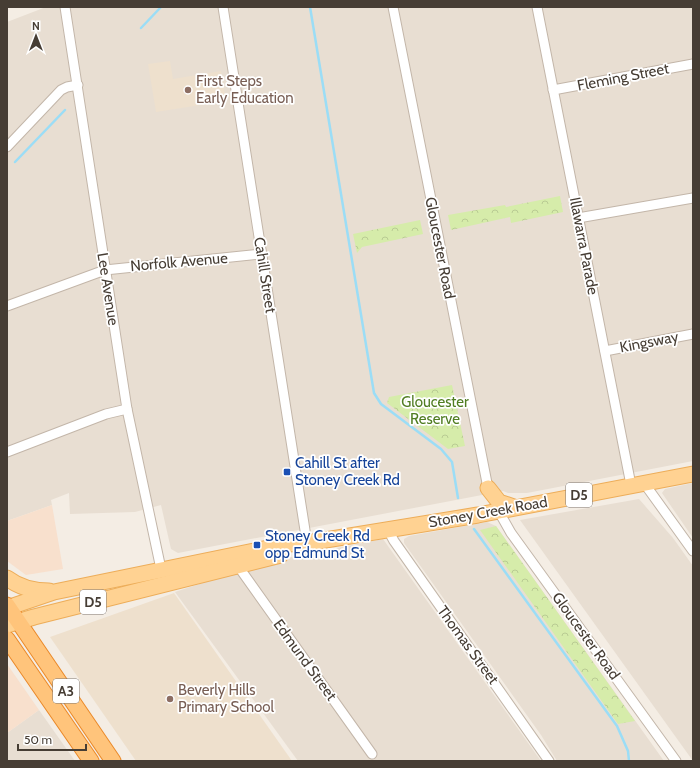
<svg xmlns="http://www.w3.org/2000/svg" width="700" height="768" viewBox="0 0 700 768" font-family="Cabin,sans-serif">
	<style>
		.residential { fill: #e8ded2 }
		.commercial { fill: #f8e0cd }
		.education { fill: #eee0cd }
		.park { fill: url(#park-crowns) }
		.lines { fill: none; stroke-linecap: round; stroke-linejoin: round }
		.stream { stroke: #9bddf6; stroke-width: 2.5 }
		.minor-casing { stroke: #c3b6a9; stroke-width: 11 }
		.primary-casing { stroke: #edad59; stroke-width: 17 }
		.trunk-casing { stroke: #ea8929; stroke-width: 17 }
		.minor { stroke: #fff; stroke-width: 9 }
		.primary { stroke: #ffd292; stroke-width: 15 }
		.trunk { stroke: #ffc47b; stroke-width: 15 }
		.education-dot { fill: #8d6e63; stroke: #fff; stroke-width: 1.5 }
		.transit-dot { fill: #1a4fb4; stroke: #fff; stroke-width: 1.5 }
		.labels { text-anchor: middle; stroke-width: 3.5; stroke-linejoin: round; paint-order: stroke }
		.shield { fill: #fff; stroke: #7e7771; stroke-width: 1 }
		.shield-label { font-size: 14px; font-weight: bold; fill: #463d34 }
		.street-label { font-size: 15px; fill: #463d34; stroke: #fff }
		.education-label { font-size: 15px; fill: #785e54; stroke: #fff; text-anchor: start }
		.park-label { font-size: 15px; fill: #507d22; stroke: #fff }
		.transit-label { font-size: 15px; fill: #164399; stroke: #fff; text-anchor: start }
	</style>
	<defs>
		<pattern id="park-crowns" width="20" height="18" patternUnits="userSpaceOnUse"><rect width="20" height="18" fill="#d6ecaa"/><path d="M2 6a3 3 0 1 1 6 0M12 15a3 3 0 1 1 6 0" fill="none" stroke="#b9cb93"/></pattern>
	</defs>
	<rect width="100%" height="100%" fill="#f4ede4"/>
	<g class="residential">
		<polygon points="46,7 693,7 693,461 527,493 508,493 503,491 178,553 171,549 161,505 135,512 70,514 69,493 51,500 52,505 7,521 7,22"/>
		<polygon points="693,483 693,538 662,493 665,489"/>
		<polygon points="639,499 673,538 693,566 693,761 520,520"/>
		<polygon points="487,522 496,526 664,761 557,761 541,735 404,543 404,539 409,536"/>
		<polygon points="383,539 541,761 298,761 175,592 266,562"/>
		<polygon points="39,710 75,761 7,761 7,733"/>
	</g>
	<g class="commercial">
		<polygon points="52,505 63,569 26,575 7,561 7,521"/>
		<polygon points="7,664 39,710 7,733"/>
	</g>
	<g class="education">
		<polygon points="170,61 173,79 221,71 226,101 156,112 148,64"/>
		<polygon points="174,593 292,761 136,761 50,637"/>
	</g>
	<g class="park">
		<polygon points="560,196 563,212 511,223 510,217 451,230 448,215 505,205 506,207"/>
		<polygon points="420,220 423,234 362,247 357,253 353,234"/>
		<polygon points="452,385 465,446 448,449 387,403 389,397"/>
		<polygon points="496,526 635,721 618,724 480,530"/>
	</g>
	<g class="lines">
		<g class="stream">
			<polyline points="310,7 374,393 381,404 441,449 452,462 458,498"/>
			<polyline points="141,28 161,7"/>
			<polyline points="15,162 65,110"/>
			<polyline points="474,529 617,726 628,751 629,761"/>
		</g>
		<defs>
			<g id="minor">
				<polyline points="65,7 127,409 161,569"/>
				<polyline points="223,7 307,543"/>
				<polyline points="393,7 488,488"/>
				<polyline points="537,7 631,485"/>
				<polyline points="553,90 693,64"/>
				<polyline points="7,147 61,90 67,87 78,85"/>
				<polyline points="578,218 693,198"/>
				<polyline points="7,306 105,270 261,254"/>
				<polyline points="605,351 693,334"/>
				<polyline points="7,452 106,414 127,409"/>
				<polyline points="644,483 693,551"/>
				<polyline points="498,510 511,533 676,761"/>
				<polyline points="388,530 394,541 549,761"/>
				<polyline points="238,566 372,754"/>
			</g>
			<g id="primary">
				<polyline points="488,488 499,502 514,507"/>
				<path d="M7,578c13,10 26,13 42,13"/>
				<polyline points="7,608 54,592 288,544 307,543 478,515 693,474"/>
				<polyline points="7,625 34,617 281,555"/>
			</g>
			<g id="trunk">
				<polyline points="7,605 113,761"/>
				<polyline points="7,639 91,761"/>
			</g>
		</defs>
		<use href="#minor" class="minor-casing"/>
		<use href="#primary" class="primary-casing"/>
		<use href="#trunk" class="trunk-casing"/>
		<use href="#minor" class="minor"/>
		<use href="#primary" class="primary"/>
		<use href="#trunk" class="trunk"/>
	</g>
	<g class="education-dot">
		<circle cx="188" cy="90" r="4"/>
		<circle cx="170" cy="699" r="4"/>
	</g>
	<g class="transit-dot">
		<rect x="283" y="468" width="8" height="8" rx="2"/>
		<rect x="253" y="541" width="8" height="8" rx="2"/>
	</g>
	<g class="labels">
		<g class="shield">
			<rect x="566" y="483" width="26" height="24" rx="3"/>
			<rect x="80" y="590" width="26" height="24" rx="3"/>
			<rect x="53" y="679" width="26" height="24" rx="3"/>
		</g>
		<g class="shield-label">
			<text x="579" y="500">D5</text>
			<text x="93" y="607">D5</text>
			<text x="66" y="696">A3</text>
		</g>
		<g class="street-label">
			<text transform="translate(623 77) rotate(-11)" y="5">Fleming Street</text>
			<text transform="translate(584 246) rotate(79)" y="5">Illawarra Parade</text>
			<text transform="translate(440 248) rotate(79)" y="5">Gloucester Road</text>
			<text transform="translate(179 262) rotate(-5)" y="5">Norfolk Avenue</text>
			<text transform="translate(265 275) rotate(81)" y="5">Cahill Street</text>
			<text transform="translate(108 289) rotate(81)" y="5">Lee Avenue</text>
			<text transform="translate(649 342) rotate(-11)" y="5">Kingsway</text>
			<text transform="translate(488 512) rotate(-10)" y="5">Stoney Creek Road</text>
			<text transform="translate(586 636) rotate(54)" y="5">Gloucester Road</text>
			<text transform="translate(468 645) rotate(54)" y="5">Thomas Street</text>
			<text transform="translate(305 660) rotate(54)" y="5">Edmund Street</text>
		</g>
		<g class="education-label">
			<text x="196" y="86">First Steps<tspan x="196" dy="17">Early Education</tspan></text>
			<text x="178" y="695">Beverly Hills<tspan x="178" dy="17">Primary School</tspan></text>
		</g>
		<g class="park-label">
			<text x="435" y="407">Gloucester<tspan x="435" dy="17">Reserve</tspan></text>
		</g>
		<g class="transit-label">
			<text x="295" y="468">Cahill St after<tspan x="295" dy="17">Stoney Creek Rd</tspan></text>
			<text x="265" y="541">Stoney Creek Rd<tspan x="265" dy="17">opp Edmund St</tspan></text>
		</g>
	</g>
	<rect width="700" height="768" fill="none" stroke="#463d34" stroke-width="16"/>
	<g transform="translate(36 36)" stroke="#ffffff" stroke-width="3" paint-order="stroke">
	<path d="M0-3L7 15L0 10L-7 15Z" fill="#463d34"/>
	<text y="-6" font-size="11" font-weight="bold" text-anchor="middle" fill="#463d34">N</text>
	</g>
	<path d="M18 744v6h68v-6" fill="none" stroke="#463d34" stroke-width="2"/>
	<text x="24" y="744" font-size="12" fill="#463d34" stroke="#ffffff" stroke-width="3" paint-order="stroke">50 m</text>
</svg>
